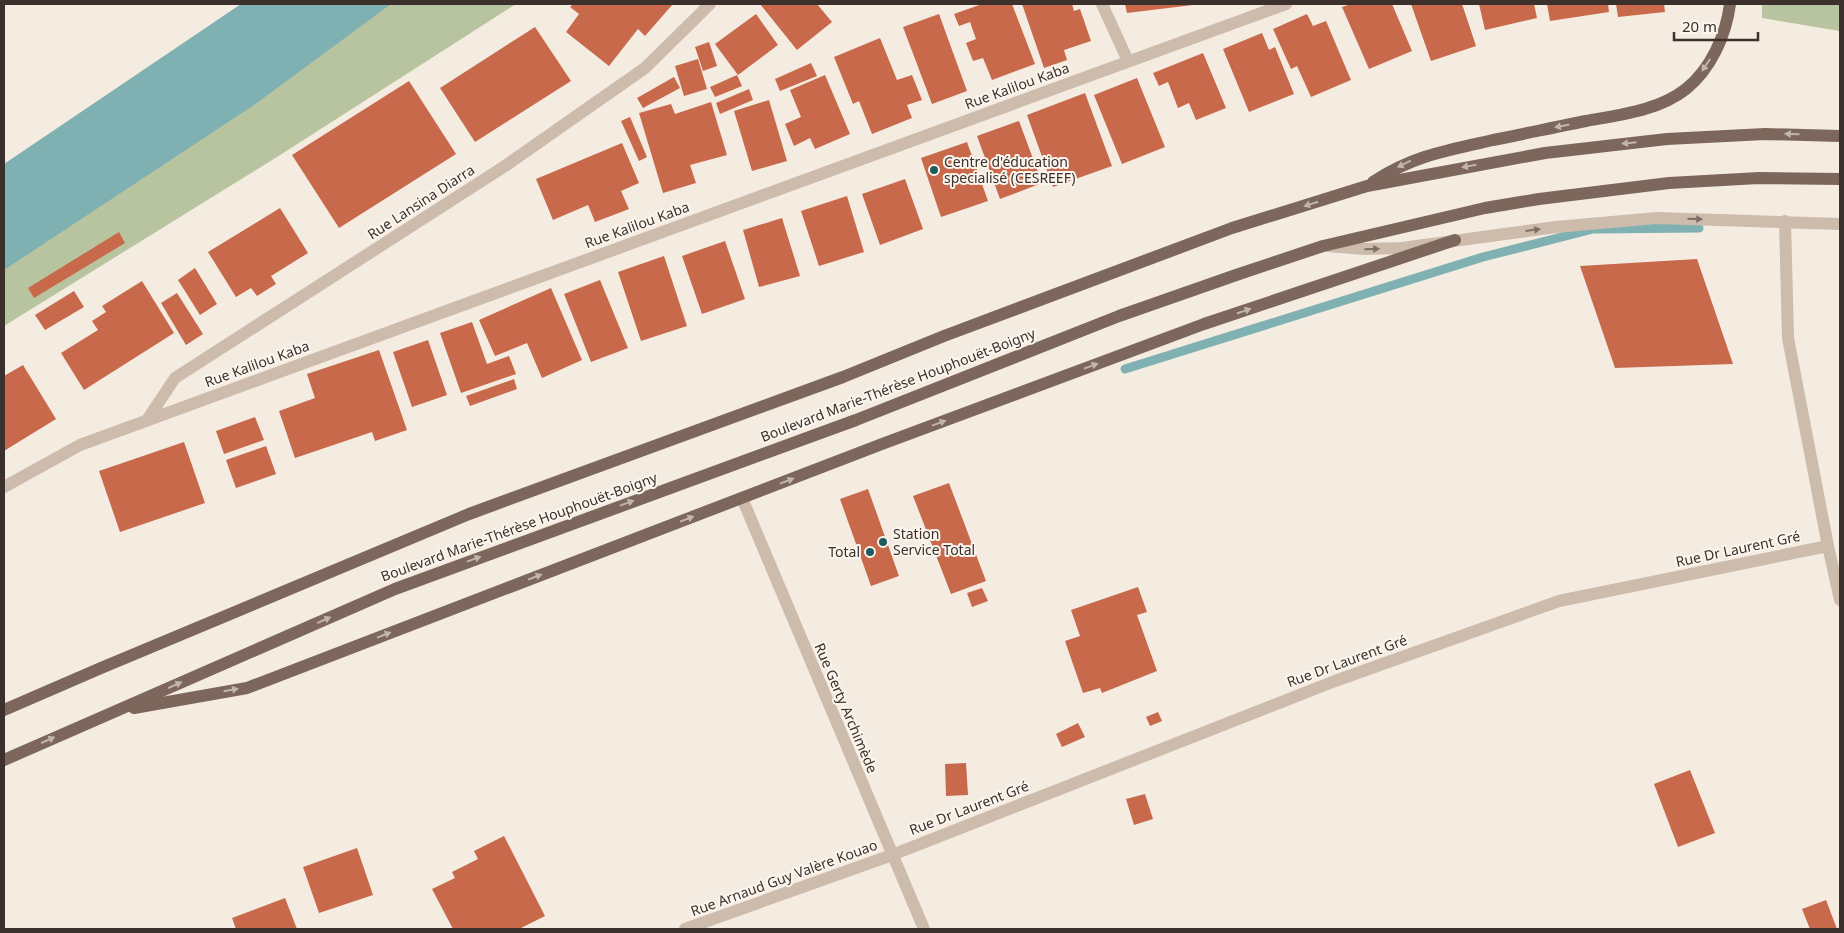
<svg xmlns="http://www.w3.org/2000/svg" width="1844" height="933" viewBox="0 0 1844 933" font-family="'Noto Sans',sans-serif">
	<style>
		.green { fill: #b8c4a0 }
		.water { fill: #7fb0b2 }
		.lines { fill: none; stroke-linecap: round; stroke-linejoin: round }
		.stream { stroke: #7fb0b2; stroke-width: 9 }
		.building { fill: #c8694b }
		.minor { stroke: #cdbbac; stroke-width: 12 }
		.major { stroke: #7d675c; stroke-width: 12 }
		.oneway { fill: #c2b5ac }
		.oneway2 { fill: #7d6f65 }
		.poi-dot { fill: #1f5a5e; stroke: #fbf5ee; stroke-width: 2 }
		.labels { text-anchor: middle; stroke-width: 4; stroke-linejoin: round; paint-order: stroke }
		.street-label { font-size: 14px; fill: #3b302b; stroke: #fbf5ee }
		.poi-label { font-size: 14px; fill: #3b302b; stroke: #fbf5ee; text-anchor: start }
	</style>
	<rect width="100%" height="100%" fill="#f4ebe1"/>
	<g class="green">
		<polygon points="332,4 516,4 277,157 4,326 4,217"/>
		<polygon points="1762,4 1840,4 1840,31 1762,18"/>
	</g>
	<polygon class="water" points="241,4 391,4 254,105 4,270 4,164"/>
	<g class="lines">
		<polyline class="stream" points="1125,369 1483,257 1593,229 1699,228"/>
	</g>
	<g class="building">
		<polygon points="573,4 673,4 645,36 638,29 609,66 566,32 579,14 570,7"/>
		<polygon points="760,4 817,4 832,22 797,50"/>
		<polygon points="982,4 1012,4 1035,64 992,80 983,58 973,61 966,43 976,39 970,22 959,26 954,14"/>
		<polygon points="1022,4 1072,4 1074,11 1080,9 1091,41 1064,50 1067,60 1044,68"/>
		<polygon points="1125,4 1193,4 1193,5 1127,13"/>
		<polygon points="1351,4 1392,4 1412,51 1369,69 1342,7"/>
		<polygon points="1411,4 1462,4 1476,46 1431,61"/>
		<polygon points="1479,4 1534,4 1537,18 1485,30"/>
		<polygon points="1547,4 1608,4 1609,12 1550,21"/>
		<polygon points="1616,4 1664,4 1665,12 1618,17"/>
		<polygon points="756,14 778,45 738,75 715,44"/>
		<polygon points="939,14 967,91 932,104 903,27"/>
		<polygon points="1307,14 1313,26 1326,21 1351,80 1311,97 1297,66 1291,69 1273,29"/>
		<polygon points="535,27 571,81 475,142 440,88"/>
		<polygon points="1262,33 1269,50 1275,47 1294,94 1249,112 1223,49"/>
		<polygon points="880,38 897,80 912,75 922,100 907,105 912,118 872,134 859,101 853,104 834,57"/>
		<polygon points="709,42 717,66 703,71 695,47"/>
		<polygon points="1203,53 1226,108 1196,120 1189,103 1178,108 1168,82 1159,86 1153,73"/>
		<polygon points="698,59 707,89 684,96 675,66"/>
		<polygon points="811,63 817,76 780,91 775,79"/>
		<polygon points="737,75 742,86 715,97 710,87"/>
		<polygon points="825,75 850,134 815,149 810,138 794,146 785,124 801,117 790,90"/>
		<polygon points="674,77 680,88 643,108 637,98"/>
		<polygon points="1137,78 1165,147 1122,164 1094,95"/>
		<polygon points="409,81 456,154 339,228 292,155"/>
		<polygon points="749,89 753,100 720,114 716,103"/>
		<polygon points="1085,93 1112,166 1053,187 1027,115"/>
		<polygon points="769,100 787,161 752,171 734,111"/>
		<polygon points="711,102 727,155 690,165 696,183 663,193 639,113 671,104 675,114"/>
		<polygon points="630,117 647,157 639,161 621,121"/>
		<polygon points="1019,121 1042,183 1000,199 977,136"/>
		<polygon points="967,142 988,201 941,217 921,158"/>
		<polygon points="622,143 639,183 621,191 629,209 595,222 588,205 553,220 536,179"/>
		<polygon points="905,179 923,229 880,245 862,194"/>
		<polygon points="847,196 864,252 819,266 801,211"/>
		<polygon points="280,208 308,253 271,276 276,284 257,296 251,288 236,297 208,252"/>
		<polygon points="782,218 800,276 759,287 743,230"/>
		<polygon points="119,232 125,243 34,298 28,288"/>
		<polygon points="725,241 745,299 702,314 682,256"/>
		<polygon points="664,256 687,326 641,341 618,272"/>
		<polygon points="1697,259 1733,364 1615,368 1580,266"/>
		<polygon points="195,268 217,304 200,315 178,280"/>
		<polygon points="600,280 628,348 591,362 564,294"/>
		<polygon points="142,281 174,333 84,390 61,353 98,330 92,321 106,312 102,306"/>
		<polygon points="551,288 582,360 542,378 527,343 495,356 479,320"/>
		<polygon points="74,291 84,307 45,330 35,315"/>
		<polygon points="177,293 203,334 186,345 161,303"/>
		<polygon points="472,322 487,364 509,356 516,374 461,393 440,333"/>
		<polygon points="428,340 447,395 412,407 393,352"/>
		<polygon points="379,350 407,430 375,441 372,432 295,458 279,411 315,398 307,374"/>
		<polygon points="23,365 56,419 4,451 4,376"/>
		<polygon points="514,379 517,389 470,406 466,396"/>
		<polygon points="255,417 264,440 224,454 216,431"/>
		<polygon points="184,442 205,503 120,532 99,471"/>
		<polygon points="266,446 276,474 236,488 226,460"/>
		<polygon points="949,483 986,581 951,594 913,496"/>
		<polygon points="868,489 899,576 871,586 840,499"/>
		<polygon points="1138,587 1147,612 1137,615 1157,671 1102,693 1100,688 1083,693 1065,641 1080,636 1071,610"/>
		<polygon points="982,588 988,601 972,607 967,593"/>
		<polygon points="1158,712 1162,721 1150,726 1146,717"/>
		<polygon points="1078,723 1085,737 1062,747 1056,734"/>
		<polygon points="966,763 968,795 946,796 945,764"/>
		<polygon points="1690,770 1715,833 1678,847 1654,784"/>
		<polygon points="1145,794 1153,819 1134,825 1126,799"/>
		<polygon points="504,836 545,916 519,929 453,929 432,889 455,878 452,872 478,859 474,851"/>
		<polygon points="357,848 373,895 319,913 303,867"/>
		<polygon points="285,898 297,929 236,929 232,918"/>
		<polygon points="1826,900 1837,929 1810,929 1802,909"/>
	</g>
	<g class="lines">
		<g class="minor">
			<polyline points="1102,4 1128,61"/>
			<polyline points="1785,221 1788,338 1828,546 1840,600"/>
			<polyline points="1328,246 1365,249 1402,248 1556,227 1657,218 1840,224"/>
			<polyline points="147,420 175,378 505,166 645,68 710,4"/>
			<polyline points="4,487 80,445 1286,4"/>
			<polyline points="742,498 924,929"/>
			<polyline points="685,929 892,855 1335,681 1559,601 1828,546"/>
		</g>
		<g class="major">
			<path d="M1373,182c39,-26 75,-32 120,-42 31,-6 62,-13 93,-19 33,-6 72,-10 100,-32 25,-20 40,-54 44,-85"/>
			<polyline points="134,708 247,688 882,444 1204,324 1455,240"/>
			<polyline points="4,710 101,668 469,514 843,377 944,336 1232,228 1367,186 1545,153 1667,139 1765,134 1840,136"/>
			<polyline points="4,760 395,589 856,420 1119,316 1239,274 1323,246 1485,208 1539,199 1669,183 1759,178 1840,179"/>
		</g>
	</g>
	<defs><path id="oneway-solid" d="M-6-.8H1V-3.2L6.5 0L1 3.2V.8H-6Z" transform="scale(1.25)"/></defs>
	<g class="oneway">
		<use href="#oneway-solid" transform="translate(1706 65) rotate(124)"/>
		<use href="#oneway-solid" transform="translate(1562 126) rotate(169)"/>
		<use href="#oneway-solid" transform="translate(1792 134) rotate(-178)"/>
		<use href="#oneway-solid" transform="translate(1629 143) rotate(174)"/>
		<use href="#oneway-solid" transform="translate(1404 164) rotate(154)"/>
		<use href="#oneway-solid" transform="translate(1469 166) rotate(170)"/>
		<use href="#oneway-solid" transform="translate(1311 204) rotate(163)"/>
		<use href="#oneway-solid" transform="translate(1244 311) rotate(-19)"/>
		<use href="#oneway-solid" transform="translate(1091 366) rotate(-20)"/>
		<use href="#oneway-solid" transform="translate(939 423) rotate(-20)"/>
		<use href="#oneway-solid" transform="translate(787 481) rotate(-21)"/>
		<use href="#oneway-solid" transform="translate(627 503) rotate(-20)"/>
		<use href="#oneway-solid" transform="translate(687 519) rotate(-21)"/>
		<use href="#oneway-solid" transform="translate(474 559) rotate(-20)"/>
		<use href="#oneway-solid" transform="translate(535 577) rotate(-21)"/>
		<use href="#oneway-solid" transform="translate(324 620) rotate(-24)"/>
		<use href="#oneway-solid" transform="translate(384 635) rotate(-21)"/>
		<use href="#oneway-solid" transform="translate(175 685) rotate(-24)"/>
		<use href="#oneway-solid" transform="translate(231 690) rotate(-10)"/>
		<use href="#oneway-solid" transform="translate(48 740) rotate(-24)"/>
	</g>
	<g class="oneway2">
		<use href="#oneway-solid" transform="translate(1695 219) rotate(1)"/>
		<use href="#oneway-solid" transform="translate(1533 230) rotate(-7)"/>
		<use href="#oneway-solid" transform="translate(1372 249) rotate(-1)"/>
	</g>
	<g class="poi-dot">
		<circle cx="934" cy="170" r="5"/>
		<circle cx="883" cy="542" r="5"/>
		<circle cx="870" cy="552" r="5"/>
	</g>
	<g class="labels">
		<g class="street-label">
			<text transform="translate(1017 86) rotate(-20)" y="5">Rue Kalilou Kaba</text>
			<text transform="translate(421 202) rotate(-33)" y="5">Rue Lansina Diarra</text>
			<text transform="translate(637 225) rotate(-20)" y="5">Rue Kalilou Kaba</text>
			<text transform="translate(257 364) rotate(-20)" y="5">Rue Kalilou Kaba</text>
			<text transform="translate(898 385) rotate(-21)" y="5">Boulevard Marie-Thérèse Houphouët-Boigny</text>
			<text transform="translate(519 527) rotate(-20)" y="5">Boulevard Marie-Thérèse Houphouët-Boigny</text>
			<text transform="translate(1738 549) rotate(-12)" y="5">Rue Dr Laurent Gré</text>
			<text transform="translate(1347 661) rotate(-20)" y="5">Rue Dr Laurent Gré</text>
			<text transform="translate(846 708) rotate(67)" y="5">Rue Gerty Archimède</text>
			<text transform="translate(969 808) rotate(-21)" y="5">Rue Dr Laurent Gré</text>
			<text transform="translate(784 878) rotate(-20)" y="5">Rue Arnaud Guy Valère Kouao</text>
		</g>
		<g class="poi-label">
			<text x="944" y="167">Centre d'éducation<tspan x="944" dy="16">specialisé (CESREEF)</tspan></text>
			<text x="893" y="539">Station<tspan x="893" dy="16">Service Total</tspan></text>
			<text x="860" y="557" text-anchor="end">Total</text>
		</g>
	</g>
	<rect width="1844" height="933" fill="none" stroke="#3b302b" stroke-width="10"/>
	<path d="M1674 32v8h84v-8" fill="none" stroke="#3b302b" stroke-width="2.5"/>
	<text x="1682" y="32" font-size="15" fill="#3b302b" stroke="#fbf5ee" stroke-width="4" paint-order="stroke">20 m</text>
</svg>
